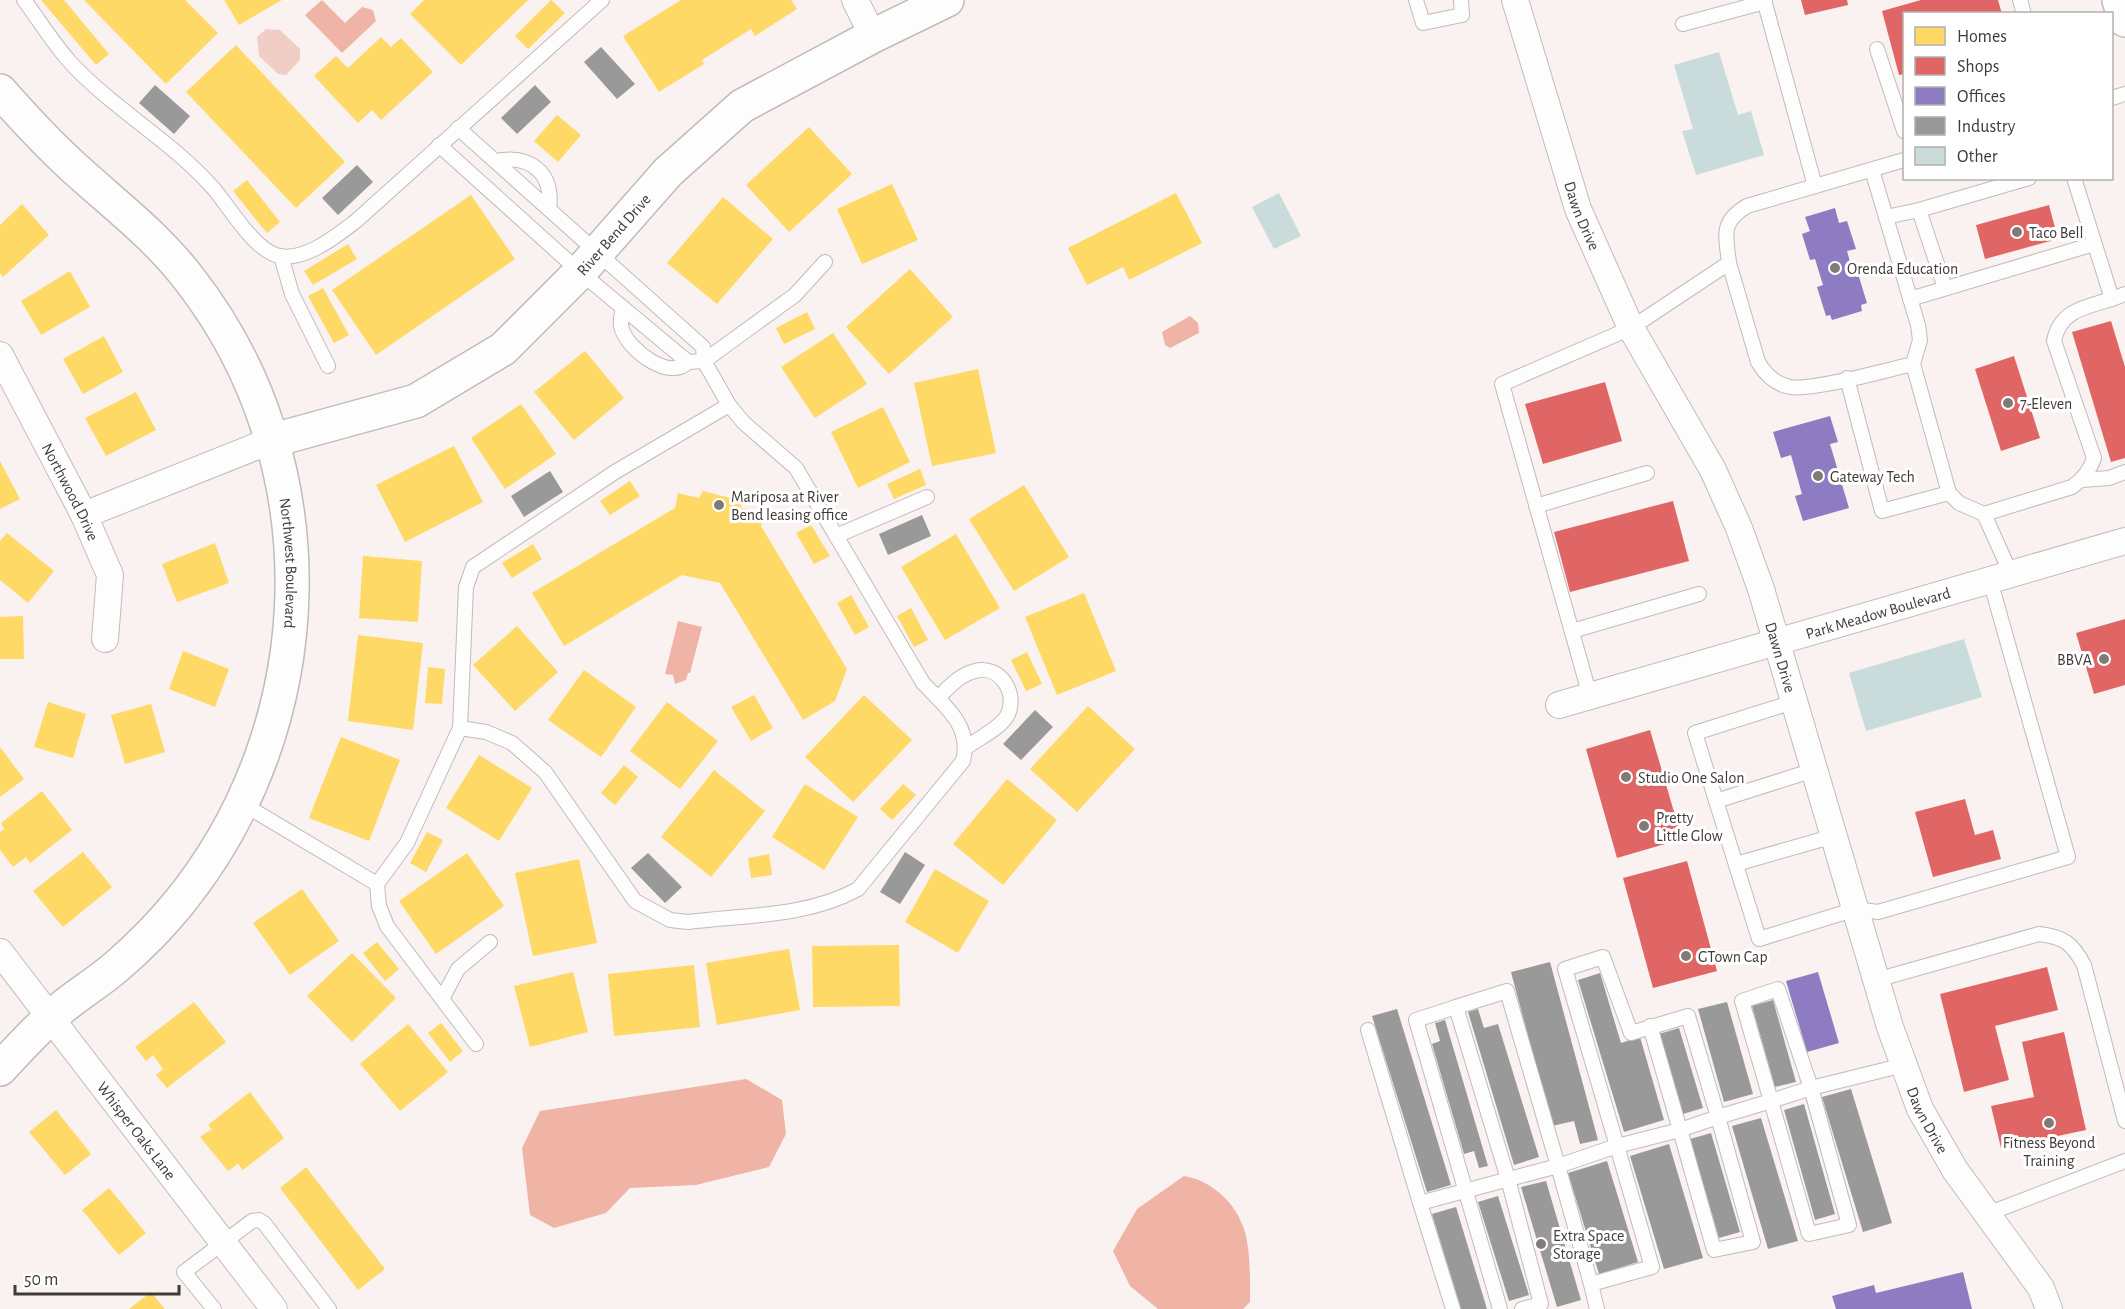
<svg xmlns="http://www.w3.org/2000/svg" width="2125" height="1309" viewBox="0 0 2125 1309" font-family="'Alegreya Sans',sans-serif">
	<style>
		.green { fill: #f0cec6 }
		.water { fill: #efb4a6 }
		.homes { fill: #ffd966 }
		.shops { fill: #e06666 }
		.offices { fill: #8e7cc3 }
		.industry { fill: #999 }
		.building { fill: #cadbdb }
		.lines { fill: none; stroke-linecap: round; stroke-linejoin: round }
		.service-casing { stroke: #c1bbba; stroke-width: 16 }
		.minor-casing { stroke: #c1bbba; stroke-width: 28 }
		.tertiary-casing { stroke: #c1bbba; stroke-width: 36 }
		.secondary-casing { stroke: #c1bbba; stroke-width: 36 }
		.service { stroke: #fefdfd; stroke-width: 14 }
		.minor { stroke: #fefdfd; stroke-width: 26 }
		.tertiary { stroke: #fefdfd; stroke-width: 33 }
		.secondary { stroke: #fefdfd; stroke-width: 33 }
		.poi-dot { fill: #817a78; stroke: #fff; stroke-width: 2 }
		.labels { text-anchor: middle; stroke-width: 6; stroke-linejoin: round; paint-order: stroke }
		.street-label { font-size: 16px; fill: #403a38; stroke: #fff }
		.poi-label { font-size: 16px; fill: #403a38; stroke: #fff; text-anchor: start }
	</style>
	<rect width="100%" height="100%" fill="#faf2f0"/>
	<polygon class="green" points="266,29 280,30 300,49 300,60 286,75 278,74 259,56 257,37"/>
	<g class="water">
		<polygon points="322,0 345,23 362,7 373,10 376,21 342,53 305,15"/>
		<polygon points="1190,316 1198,323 1199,333 1170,348 1165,345 1162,332"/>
		<polygon points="678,621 702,627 690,673 688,673 686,680 675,684 673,675 665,674"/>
		<polygon points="746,1079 782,1100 786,1134 769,1167 696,1185 630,1188 606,1213 554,1228 530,1215 522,1148 540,1111"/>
		<path d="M1184,1176c25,4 49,24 58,48 9,20 8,56 8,78l-7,7h-85l-28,-23 -17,-35 24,-42z"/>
	</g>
	<g class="homes">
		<polygon points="41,0 64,0 109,54 96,65"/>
		<polygon points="84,0 185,0 218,33 166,84"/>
		<polygon points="224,0 282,0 239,25"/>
		<polygon points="424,0 528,0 461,65 410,14"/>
		<polygon points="551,0 565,13 528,49 515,36"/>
		<polygon points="681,0 791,0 797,9 755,36 751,29 702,60 704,64 659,92 623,36"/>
		<polygon points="381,37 391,47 401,38 433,72 381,120 372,110 358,123 314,76 336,56 348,68"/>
		<polygon points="236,45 345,162 296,208 186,92"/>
		<polygon points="557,115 581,135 558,162 534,141"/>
		<polygon points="809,127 852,174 789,232 746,185"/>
		<polygon points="247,180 280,222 267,233 233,191"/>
		<polygon points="892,184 918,240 862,264 837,209"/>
		<polygon points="1176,193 1202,243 1129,280 1123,267 1087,285 1068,248"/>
		<polygon points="471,195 515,259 376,355 332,290"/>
		<polygon points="723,197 773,239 717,304 667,263"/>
		<polygon points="22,204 49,235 3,277 0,273 0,225"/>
		<polygon points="348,244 357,259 313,285 304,271"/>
		<polygon points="910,269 953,317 889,374 846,327"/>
		<polygon points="70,271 90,307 41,335 21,301"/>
		<polygon points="323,288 349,335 334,343 308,296"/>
		<polygon points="807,312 815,329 784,344 776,328"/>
		<polygon points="833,333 867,384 815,418 781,367"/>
		<polygon points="104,336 123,372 83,394 63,359"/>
		<polygon points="585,351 624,398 574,440 534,392"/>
		<polygon points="978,369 996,453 932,466 914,383"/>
		<polygon points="136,392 156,430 106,456 85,418"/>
		<polygon points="521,404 556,454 505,489 471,438"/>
		<polygon points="883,407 910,462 858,488 831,432"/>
		<polygon points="454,446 483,502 405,542 376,485"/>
		<polygon points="0,461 20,499 0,509"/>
		<polygon points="920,469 926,485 894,499 887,484"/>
		<polygon points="630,481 640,496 610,515 600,501"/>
		<polygon points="1024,485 1069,557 1014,591 969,519"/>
		<polygon points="703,491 742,501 741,508 764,513 761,526 847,669 835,701 803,720 720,583 682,575 564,646 532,593 675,508 678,493 699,498"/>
		<polygon points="811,525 830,556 814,564 796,533"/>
		<polygon points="7,533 54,571 28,603 0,580 0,541"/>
		<polygon points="956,534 1000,608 945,640 901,567"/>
		<polygon points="215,543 229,583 177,602 162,564"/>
		<polygon points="533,544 542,559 512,578 502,563"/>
		<polygon points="363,556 422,561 418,622 359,618"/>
		<polygon points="1084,593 1116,671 1057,695 1025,617"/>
		<polygon points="851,595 869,627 855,635 837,603"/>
		<polygon points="911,608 928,640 914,647 897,616"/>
		<polygon points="23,616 24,659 0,659 0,617"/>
		<polygon points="517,626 558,672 515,711 473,665"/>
		<polygon points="358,635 423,643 413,730 348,721"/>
		<polygon points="183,651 229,669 215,707 169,689"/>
		<polygon points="1027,652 1042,684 1026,691 1011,660"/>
		<polygon points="428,667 445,669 442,704 425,703"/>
		<polygon points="584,670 636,707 601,757 548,720"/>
		<polygon points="754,695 773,728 751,741 731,707"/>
		<polygon points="864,695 912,740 853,802 805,757"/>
		<polygon points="48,702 86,714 73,758 34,747"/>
		<polygon points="667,702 718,741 680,789 630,751"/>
		<polygon points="151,704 165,752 125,764 111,715"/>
		<polygon points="1088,706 1135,749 1077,812 1030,769"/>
		<polygon points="341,737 400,760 369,841 309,818"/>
		<polygon points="0,747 24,779 0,797"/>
		<polygon points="479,755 532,788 499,841 446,808"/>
		<polygon points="624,765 638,777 615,805 601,793"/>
		<polygon points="714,770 765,811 711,877 661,837"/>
		<polygon points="1007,779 1057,820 1003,885 953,844"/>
		<polygon points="805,784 858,817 824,870 772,837"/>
		<polygon points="903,784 916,795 892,820 880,809"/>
		<polygon points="42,791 72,830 30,863 26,857 13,867 0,850 0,832 4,829 1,823"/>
		<polygon points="427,832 443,840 426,872 410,863"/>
		<polygon points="83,852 112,887 63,927 33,891"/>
		<polygon points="467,853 504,906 436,954 399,901"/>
		<polygon points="769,854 772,875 751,878 748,858"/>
		<polygon points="579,859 597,943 533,956 515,873"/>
		<polygon points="935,869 989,901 958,953 905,922"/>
		<polygon points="302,889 339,941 290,975 253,923"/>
		<polygon points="377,942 399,969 385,981 363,953"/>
		<polygon points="899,945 900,1006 813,1007 812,946"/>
		<polygon points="789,949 800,1010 717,1025 706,963"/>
		<polygon points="352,953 396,998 352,1042 307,996"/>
		<polygon points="694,965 700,1027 614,1036 608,974"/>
		<polygon points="573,972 588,1032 530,1047 514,986"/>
		<polygon points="194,1002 226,1042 167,1088 156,1075 163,1069 153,1055 146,1061 135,1047"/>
		<polygon points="441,1023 463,1051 450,1062 428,1033"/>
		<polygon points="408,1024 448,1072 400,1111 360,1064"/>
		<polygon points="250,1092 284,1138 243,1170 238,1164 228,1171 200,1137 212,1129 208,1125"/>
		<polygon points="56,1110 91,1154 65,1175 29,1132"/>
		<polygon points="306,1167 385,1269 358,1290 280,1188"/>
		<polygon points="109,1188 146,1233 119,1255 82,1210"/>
		<polygon points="151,1292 165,1309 129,1309"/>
	</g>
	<g class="shops">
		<polygon points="1801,0 1847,0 1848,5 1805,15"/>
		<polygon points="1921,0 1998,0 2002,14 1904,14 1904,74 1899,75 1882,11"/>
		<polygon points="2049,205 2058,239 1985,259 1976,225"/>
		<polygon points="2111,321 2125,367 2125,458 2111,462 2072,332"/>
		<polygon points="2014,356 2040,438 2001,451 1975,369"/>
		<polygon points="1605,382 1622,441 1543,464 1525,404"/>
		<polygon points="1673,501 1689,561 1570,592 1554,532"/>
		<polygon points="2125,619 2125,685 2094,694 2076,633"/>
		<polygon points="1650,730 1682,839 1617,858 1586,749"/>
		<polygon points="1965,799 1975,835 1993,830 2001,859 1933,877 1915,812"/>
		<polygon points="1687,861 1717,971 1653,988 1623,878"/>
		<polygon points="2047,967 2058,1010 1995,1026 2009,1080 1964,1092 1940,994"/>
		<polygon points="2064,1032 2086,1130 2001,1148 1991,1106 2034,1097 2022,1042"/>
	</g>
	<g class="offices">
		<polygon points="1835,208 1839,223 1847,221 1856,249 1847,251 1854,276 1859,277 1867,303 1861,305 1862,311 1832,320 1830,315 1826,316 1817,287 1823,285 1815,259 1810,260 1802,234 1810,231 1805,217"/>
		<polygon points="1830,416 1838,442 1830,444 1849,508 1803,521 1795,496 1802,494 1791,455 1781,458 1773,432"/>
		<polygon points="1818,972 1839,1043 1807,1052 1786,981"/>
		<polygon points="1963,1272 1972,1309 1836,1309 1832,1296 1874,1285 1876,1293"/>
	</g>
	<g class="industry">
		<polygon points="601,47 635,84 617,99 584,62"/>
		<polygon points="155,85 190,116 174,134 139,103"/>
		<polygon points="535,85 551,102 517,134 501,118"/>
		<polygon points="357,165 373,182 338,215 322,198"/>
		<polygon points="550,471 563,492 524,517 511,496"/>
		<polygon points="922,515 931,536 888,555 879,534"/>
		<polygon points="1035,710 1053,727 1021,760 1003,744"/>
		<polygon points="905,852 925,865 900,904 880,892"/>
		<polygon points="648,853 682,887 665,903 631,868"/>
		<polygon points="1550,962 1598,1140 1580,1144 1574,1121 1552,1126 1511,972"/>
		<polygon points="1600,973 1621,1043 1640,1037 1664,1120 1624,1132 1578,980"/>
		<polygon points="1773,1000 1796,1082 1775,1087 1752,1006"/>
		<polygon points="1727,1002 1753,1094 1724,1102 1698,1009"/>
		<polygon points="1397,1009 1451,1185 1427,1192 1372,1016"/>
		<polygon points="1478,1009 1484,1028 1498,1024 1539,1157 1514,1165 1468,1012"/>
		<polygon points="1445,1020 1488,1166 1479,1168 1474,1151 1464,1154 1432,1044 1440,1041 1435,1023"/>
		<polygon points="1679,1028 1703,1108 1683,1114 1659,1034"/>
		<polygon points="1851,1089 1892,1223 1863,1232 1822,1097"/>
		<polygon points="1804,1104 1835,1214 1815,1220 1784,1110"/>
		<polygon points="1761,1118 1798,1241 1768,1249 1732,1126"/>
		<polygon points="1711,1133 1740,1232 1719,1238 1690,1139"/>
		<polygon points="1669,1144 1703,1258 1664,1269 1630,1156"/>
		<polygon points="1607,1161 1638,1262 1599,1274 1568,1173"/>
		<polygon points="1546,1181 1581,1300 1557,1307 1521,1187"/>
		<polygon points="1498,1196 1529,1295 1509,1301 1478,1202"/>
		<polygon points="1456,1207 1487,1309 1461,1309 1432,1214"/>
	</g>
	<g class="building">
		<polygon points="1719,52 1738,115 1751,111 1764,155 1696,175 1682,131 1693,129 1674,65"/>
		<polygon points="1279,193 1301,236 1274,249 1252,207"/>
		<polygon points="1964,639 1982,697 1866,731 1849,673"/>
	</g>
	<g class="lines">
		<defs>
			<g id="service">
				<path d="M24,0c15,20 29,43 46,62 43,47 102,79 144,127 16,19 40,61 65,67 27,5 57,-20 77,-35l246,-221"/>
				<polyline points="1416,0 1423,23 1462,15 1461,0"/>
				<polyline points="1764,0 1815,186"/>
				<polyline points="2020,0 2024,14"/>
				<polyline points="1683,24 1765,2"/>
				<polyline points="1877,49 1904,131"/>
				<polyline points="2112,98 2125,94"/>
				<path d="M458,128l245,219 1,14 25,44 15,18 52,45 127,215c22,23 49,43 40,78l-105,128c-50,28 -114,26 -170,33l-18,-2 -35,-19 -90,-129 -33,-29 -26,-11 -26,-4"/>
				<polyline points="439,145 580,272 688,362 704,361 795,295 825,262"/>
				<path d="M496,161c34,-7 58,12 53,48"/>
				<polyline points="1872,170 1918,325 1920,340 1913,364 1949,493 1959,503 1984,514 2011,574"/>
				<polyline points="2074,178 2112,299 2125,294"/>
				<polyline points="1886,217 1919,210"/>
				<polyline points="281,256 292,294 328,366"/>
				<path d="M1729,263l29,99c7,12 17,22 32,25 22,4 97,-17 123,-23"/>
				<polyline points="1945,288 1919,210 2029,178"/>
				<polyline points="1910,299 2094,244"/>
				<path d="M623,309c-2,7 -4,15 0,23 8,19 46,49 65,30"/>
				<polyline points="1847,378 1882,511 1949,493"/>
				<polyline points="2082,480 2109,478 2125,472"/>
				<polyline points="1536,506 1647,473"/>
				<path d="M1984,514l88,-27c11,-8 18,-16 22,-29l-40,-117c6,-31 32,-34 58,-42"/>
				<polyline points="836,536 927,497"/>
				<polyline points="1572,631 1699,594"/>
				<path d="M1590,696l-88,-312 129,-56 98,-65c-3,-28 -9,-41 18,-57l157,-46"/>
				<path d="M938,698c11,-11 21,-23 37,-27 25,-7 44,23 32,45 -8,13 -28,22 -40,31"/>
				<polyline points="1793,702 1695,733 1759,939 1856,909 1878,912 2068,857 1990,580"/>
				<polyline points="1716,801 1814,770"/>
				<polyline points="243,804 377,884 379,906 387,926 476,1044"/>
				<polyline points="1736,864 1834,836"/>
				<polyline points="377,884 407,843 460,728 466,587 473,567 615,472 729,405"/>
				<path d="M1876,980l163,-46c25,3 33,9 45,31l41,156"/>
				<polygon points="1778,989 1811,1088 1771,1101 1742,1001"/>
				<polyline points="442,999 458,969 490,942"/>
				<polyline points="1456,1007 1507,991 1558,1166 1617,1146 1565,969 1603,957 1631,1033 1688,1016 1718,1117 1680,1130 1650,1026"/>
				<polyline points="1368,1030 1420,1203 1558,1166 1591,1284 1652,1267 1617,1146 1680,1130 1714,1250 1753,1242 1718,1117 1771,1101 1809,1234 1849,1225 1811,1088 1904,1065"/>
				<polyline points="1420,1203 1453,1309"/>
				<polyline points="1987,1214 2125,1161"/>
				<polyline points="1591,1284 1597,1309"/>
				<polyline points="214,1309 184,1272 252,1221 259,1220 264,1223 329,1309"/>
				<polyline points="1500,1309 1416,1020 1456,1007 1508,1179 1541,1304 1522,1309"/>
			</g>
			<g id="minor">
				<polyline points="855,0 873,36"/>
				<path id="s1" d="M1515,0l63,209 53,119 82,142 26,58 22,61 129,438 30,82 35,61 86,118 8,21"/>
				<path id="s2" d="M0,355l84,160 26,60 -5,64"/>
				<polyline points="84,515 270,441"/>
				<path id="s3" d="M1559,705l566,-164"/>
				<path id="s4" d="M0,952l274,357"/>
			</g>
			<g id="tertiary">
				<path id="s5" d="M0,91c22,25 45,50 70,73 41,38 86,71 120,116 142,183 134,445 -12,624 -18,22 -40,44 -62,63 -21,18 -46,32 -66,51 -18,16 -34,34 -50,51"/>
				<path id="s6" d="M270,441l146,-40 87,-52 77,-77 88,-100 74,-66 131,-70 74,-36"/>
			</g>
			<polyline id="secondary" points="2119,0 2125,20"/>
		</defs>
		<use href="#service" class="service-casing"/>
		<use href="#minor" class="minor-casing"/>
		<use href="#tertiary" class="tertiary-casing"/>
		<use href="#secondary" class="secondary-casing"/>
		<use href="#service" class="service"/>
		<use href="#minor" class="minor"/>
		<use href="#tertiary" class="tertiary"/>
		<use href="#secondary" class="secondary"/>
	</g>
	<g class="poi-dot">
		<circle cx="2017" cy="232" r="6"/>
		<circle cx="1835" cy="268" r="6"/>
		<circle cx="2008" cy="403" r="6"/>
		<circle cx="1818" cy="476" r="6"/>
		<circle cx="719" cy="505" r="6"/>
		<circle cx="2104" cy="659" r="6"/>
		<circle cx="1626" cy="777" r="6"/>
		<circle cx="1644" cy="826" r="6"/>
		<circle cx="1686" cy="956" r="6"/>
		<circle cx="2049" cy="1123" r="6"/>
		<circle cx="1541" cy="1244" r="6"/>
	</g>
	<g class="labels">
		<g class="street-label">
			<text dy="6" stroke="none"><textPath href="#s1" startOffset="226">Dawn Drive</textPath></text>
			<text dy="6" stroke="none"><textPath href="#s6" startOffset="412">River Bend Drive</textPath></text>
			<text dy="6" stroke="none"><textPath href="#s2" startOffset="154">Northwood Drive</textPath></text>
			<text dy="6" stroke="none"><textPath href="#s5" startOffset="574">Northwest Boulevard</textPath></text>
			<text dy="6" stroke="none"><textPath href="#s3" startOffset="332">Park Meadow Boulevard</textPath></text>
			<text dy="6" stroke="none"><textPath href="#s1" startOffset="712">Dawn Drive</textPath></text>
			<text dy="6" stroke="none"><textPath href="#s1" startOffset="1198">Dawn Drive</textPath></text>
			<text dy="6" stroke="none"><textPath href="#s4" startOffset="225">Whisper Oaks Lane</textPath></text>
		</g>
		<g class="poi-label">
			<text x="2029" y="238">Taco Bell</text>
			<text x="1847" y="274">Orenda Education</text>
			<text x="2020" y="409">7-Eleven</text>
			<text x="1830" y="482">Gateway Tech</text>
			<text x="731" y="502">Mariposa at River<tspan x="731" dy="18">Bend leasing office</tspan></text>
			<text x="2092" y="665" text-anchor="end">BBVA</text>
			<text x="1638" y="783">Studio One Salon</text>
			<text x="1656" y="823">Pretty<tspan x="1656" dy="18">Little Glow</tspan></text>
			<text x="1698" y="962">GTown Cap</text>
			<text x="2049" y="1148" text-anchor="middle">Fitness Beyond<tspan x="2049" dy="18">Training</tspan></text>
			<text x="1553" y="1241">Extra Space<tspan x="1553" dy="18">Storage</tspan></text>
		</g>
	</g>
	<rect x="1903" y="12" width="210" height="168" fill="#ffffff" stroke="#b3b0af" stroke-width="1.5"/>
	<rect x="1915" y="27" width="30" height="18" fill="#ffd966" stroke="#b3b0af" stroke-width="1.5"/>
	<text x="1957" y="42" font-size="18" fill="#403a38">Homes</text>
	<rect x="1915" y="57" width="30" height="18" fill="#e06666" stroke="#b3b0af" stroke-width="1.5"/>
	<text x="1957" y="72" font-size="18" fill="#403a38">Shops</text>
	<rect x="1915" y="87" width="30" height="18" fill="#8e7cc3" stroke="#b3b0af" stroke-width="1.5"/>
	<text x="1957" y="102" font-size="18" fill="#403a38">Offices</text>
	<rect x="1915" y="117" width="30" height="18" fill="#999999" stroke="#b3b0af" stroke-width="1.5"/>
	<text x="1957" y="132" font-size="18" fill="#403a38">Industry</text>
	<rect x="1915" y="147" width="30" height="18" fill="#cadbdb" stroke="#b3b0af" stroke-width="1.5"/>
	<text x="1957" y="162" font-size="18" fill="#403a38">Other</text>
	<path d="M15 1285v9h164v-9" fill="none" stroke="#403a38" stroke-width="3"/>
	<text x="24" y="1285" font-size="18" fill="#403a38" stroke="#ffffff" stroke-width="4.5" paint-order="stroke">50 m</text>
</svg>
